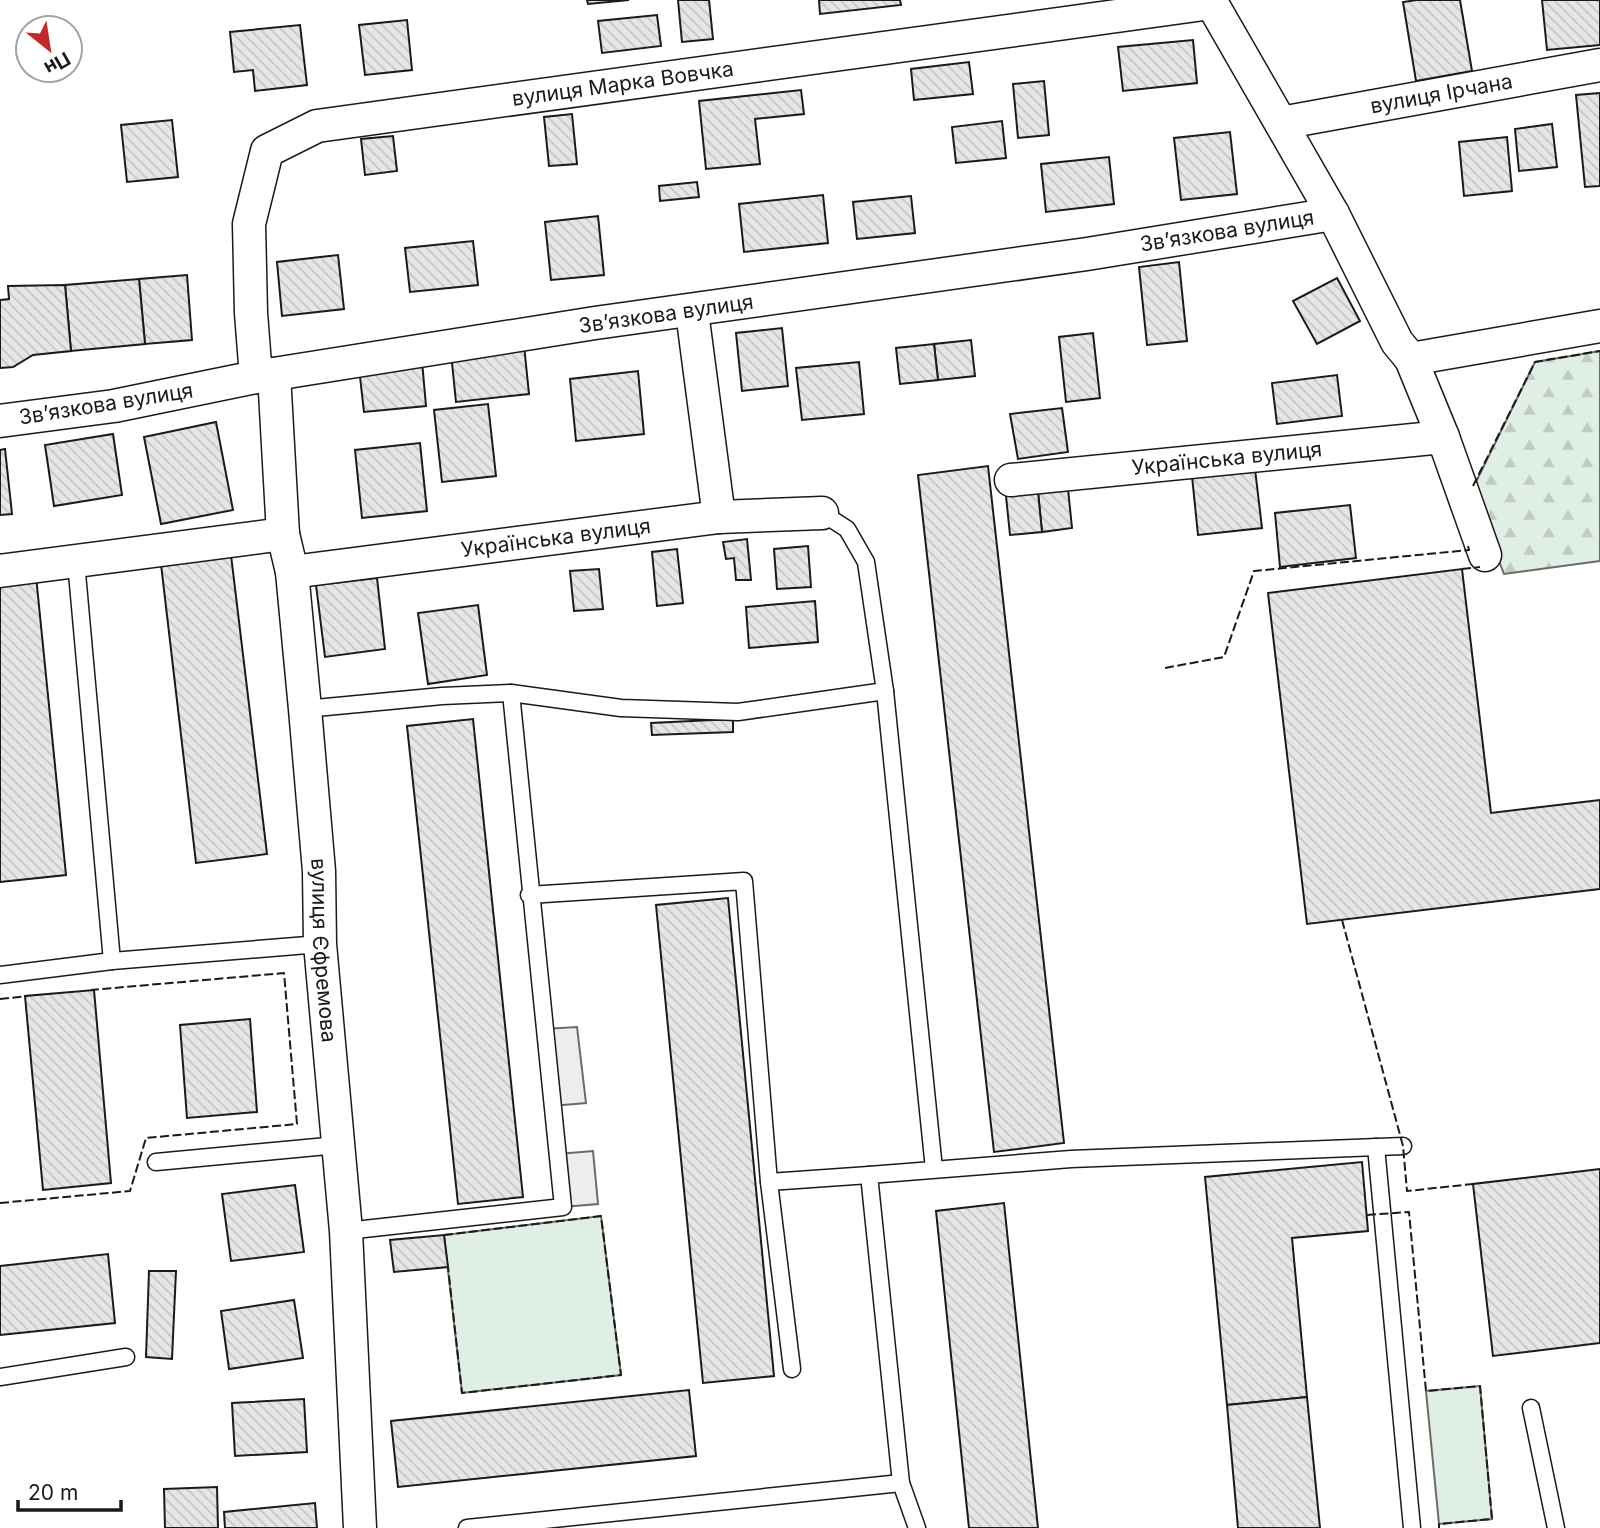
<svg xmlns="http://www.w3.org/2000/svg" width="1600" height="1528" viewBox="0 0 1600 1528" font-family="Inter,sans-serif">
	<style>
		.green { fill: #e0efe3; stroke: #6a6a6a; stroke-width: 2 }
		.forest { fill: url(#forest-firs); stroke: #6a6a6a; stroke-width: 2 }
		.parking { fill: #ededed; stroke: #6a6a6a; stroke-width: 2 }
		.building { fill: url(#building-back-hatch); stroke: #1a1a1a; stroke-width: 2 }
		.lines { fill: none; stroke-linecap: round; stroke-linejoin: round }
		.service-casing { stroke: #1a1a1a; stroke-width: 19 }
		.minor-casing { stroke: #1a1a1a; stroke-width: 35 }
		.service { stroke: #fff; stroke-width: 16 }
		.minor { stroke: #fff; stroke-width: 32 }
		.fence { stroke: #1a1a1a; stroke-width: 2; stroke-dasharray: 9 3.5; stroke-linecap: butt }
		.labels { text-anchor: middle; stroke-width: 5; stroke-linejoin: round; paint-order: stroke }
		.street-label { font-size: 21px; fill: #1a1a1a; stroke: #fff }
	</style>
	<defs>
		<pattern id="forest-firs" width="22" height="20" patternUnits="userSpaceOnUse" patternTransform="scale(1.75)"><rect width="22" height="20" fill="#e0efe3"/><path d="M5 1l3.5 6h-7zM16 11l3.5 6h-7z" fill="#c0ccc2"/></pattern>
		<pattern id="building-back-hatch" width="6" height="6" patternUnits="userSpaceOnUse" patternTransform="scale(1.75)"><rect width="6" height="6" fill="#e6e6e6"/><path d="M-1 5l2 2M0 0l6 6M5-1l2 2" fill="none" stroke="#c5c5c5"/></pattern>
	</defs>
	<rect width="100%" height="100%" fill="#fff"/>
	<g class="green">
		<polygon points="601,1216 621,1375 462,1393 444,1235"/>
		<polygon points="1480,1386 1492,1519 1439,1524 1426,1391"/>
	</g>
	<polygon class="forest" points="1600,351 1600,561 1504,574 1472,490 1535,362"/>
	<g class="parking">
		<polygon points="577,1027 586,1103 552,1106 544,1029"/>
		<polygon points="593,1151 598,1204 563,1207 558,1154"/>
	</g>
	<g class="building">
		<polygon points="587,0 629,0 588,4"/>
		<polygon points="678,0 709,0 713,39 682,42"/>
		<polygon points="819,0 900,0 901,5 820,14"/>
		<polygon points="1417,0 1460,0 1472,71 1416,81 1403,2"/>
		<polygon points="1542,0 1600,0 1600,45 1547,50"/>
		<polygon points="657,15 661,46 602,53 598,21"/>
		<polygon points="407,20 412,70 365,75 359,25"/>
		<polygon points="300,25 307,85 255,91 253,70 234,72 230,32"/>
		<polygon points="1193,40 1197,83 1123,91 1118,47"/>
		<polygon points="969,62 973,94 914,100 911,69"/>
		<polygon points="1044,81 1049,135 1018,138 1013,84"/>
		<polygon points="801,90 804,114 755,119 760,164 706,169 699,101"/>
		<polygon points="1600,93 1600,186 1585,187 1576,95"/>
		<polygon points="572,114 577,164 549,166 544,117"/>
		<polygon points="172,120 178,177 127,182 121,125"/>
		<polygon points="1002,121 1006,158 956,163 952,127"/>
		<polygon points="1552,124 1557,167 1519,171 1515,129"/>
		<polygon points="1230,132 1237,194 1181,200 1174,138"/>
		<polygon points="393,136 397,171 365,175 361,139"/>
		<polygon points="1507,137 1512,191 1464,196 1459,142"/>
		<polygon points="1109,157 1114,204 1046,212 1041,164"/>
		<polygon points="697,182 699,197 660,201 659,186"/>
		<polygon points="823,195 828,243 744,252 739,204"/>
		<polygon points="911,196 915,233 857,239 853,202"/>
		<polygon points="598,216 604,275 551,280 545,222"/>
		<polygon points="473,241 478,285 410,292 405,248"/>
		<polygon points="338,255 344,309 282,316 277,262"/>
		<polygon points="1179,262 1187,341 1147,345 1139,267"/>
		<polygon points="187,275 192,340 145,344 139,279"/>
		<polygon points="1337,278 1360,321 1317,344 1293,301"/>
		<polygon points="139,279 145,344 71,351 65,285"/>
		<polygon points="65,285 71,351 33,355 13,367 0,368 0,300 9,299 8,286"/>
		<polygon points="782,328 788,386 742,391 736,333"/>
		<polygon points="1093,333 1100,398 1066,402 1059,337"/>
		<polygon points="971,340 975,376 938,380 934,344"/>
		<polygon points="934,344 938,380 900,384 896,348"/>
		<polygon points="524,345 529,394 456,402 451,353"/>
		<polygon points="422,361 426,406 364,412 359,368"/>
		<polygon points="859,362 864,414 802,420 796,368"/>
		<polygon points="638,371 644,434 576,441 570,379"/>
		<polygon points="1337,375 1342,416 1277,424 1272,383"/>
		<polygon points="488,404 496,476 442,482 434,410"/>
		<polygon points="1062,408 1068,452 1018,459 1010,414"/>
		<polygon points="216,422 233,510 161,524 144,437"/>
		<polygon points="113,434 122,495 54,506 45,445"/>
		<polygon points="420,443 427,511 362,518 355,450"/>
		<polygon points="5,449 12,514 0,515 0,450"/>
		<polygon points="988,466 1064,1143 994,1152 918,475"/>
		<polygon points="1255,469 1262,528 1198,535 1192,476"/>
		<polygon points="1068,489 1072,528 1042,532 1038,492"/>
		<polygon points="1038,492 1042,532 1010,535 1006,496"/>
		<polygon points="1350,505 1356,558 1280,567 1275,513"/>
		<polygon points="747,539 751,580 736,580 734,558 726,559 723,542"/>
		<polygon points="808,546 811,587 777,589 774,549"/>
		<polygon points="677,549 683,603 657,606 652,552"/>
		<polygon points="231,555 267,854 196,863 161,564"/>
		<polygon points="599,569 603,609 574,611 570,571"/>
		<polygon points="1462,569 1491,813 1600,800 1600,889 1307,924 1268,593"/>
		<polygon points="36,576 66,875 0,882 0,579"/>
		<polygon points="377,578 385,649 325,657 316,585"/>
		<polygon points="815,601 818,642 749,648 746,607"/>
		<polygon points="478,605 487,675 428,684 418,613"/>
		<polygon points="473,719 523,1197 458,1204 407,726"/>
		<polygon points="733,719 733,732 652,735 651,723"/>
		<polygon points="728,898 774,1376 703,1383 656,905"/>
		<polygon points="94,990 111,1183 43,1190 25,996"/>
		<polygon points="250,1019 257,1112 187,1118 180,1025"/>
		<polygon points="1362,1162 1368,1231 1292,1238 1307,1397 1227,1405 1205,1177"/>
		<polygon points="1600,1169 1600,1343 1493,1356 1473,1184"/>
		<polygon points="295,1185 304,1252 231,1261 222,1194"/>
		<polygon points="1004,1203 1038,1528 969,1528 936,1211"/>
		<polygon points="444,1235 448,1267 394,1272 390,1240"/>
		<polygon points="108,1254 115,1323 0,1335 0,1266"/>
		<polygon points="149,1271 176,1271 172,1359 146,1357"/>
		<polygon points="294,1300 303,1358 229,1369 221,1311"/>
		<polygon points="689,1390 696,1456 398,1487 391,1421"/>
		<polygon points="1307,1397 1320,1528 1238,1528 1227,1405"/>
		<polygon points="304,1399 307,1452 235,1456 232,1403"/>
		<polygon points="217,1487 218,1528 165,1528 164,1489"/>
		<polygon points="315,1503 317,1528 225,1528 224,1512"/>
	</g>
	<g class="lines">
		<defs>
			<g id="service">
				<polyline points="822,513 847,529 866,562 885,691 934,1169"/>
				<polyline points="76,562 112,961"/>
				<polyline points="305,709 442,696 511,693"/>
				<polyline points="529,895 744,881 769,1182 792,1369"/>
				<polyline points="0,975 112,961 320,944"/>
				<polyline points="1376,1147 1412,1528"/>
				<polyline points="156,1162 338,1145"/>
				<polyline points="769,1182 869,1175"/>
				<polyline points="346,1231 563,1207 511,693 621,708 738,712 885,691"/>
				<polyline points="0,1377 126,1357"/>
				<polyline points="1531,1408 1556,1528"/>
				<polyline points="467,1528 901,1483"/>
				<polyline points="917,1528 901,1483 869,1175 1071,1159 1403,1146"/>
			</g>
			<g id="minor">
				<polyline points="1210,0 1333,214 1397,342 1411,359 1600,326"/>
				<path id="s1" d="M1281,123l319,-58"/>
				<polyline points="692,312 719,517"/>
				<polyline points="1411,359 1443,437 1485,555"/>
				<path id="s2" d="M274,374l9,160 9,38 13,137 14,162 1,73 26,287 14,297"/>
				<path id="s3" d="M256,377l-5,-64 -2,-89 18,-73 50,-25 894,-123"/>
				<polyline points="0,421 114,406 256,377 595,323 1087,254 1333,214"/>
				<path id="s4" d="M1011,480l432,-43"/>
				<polyline points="0,571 283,534"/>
				<path id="s5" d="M292,572l427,-55 103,-4"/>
			</g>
		</defs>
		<use href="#service" class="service-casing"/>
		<use href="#minor" class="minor-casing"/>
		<use href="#service" class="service"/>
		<use href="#minor" class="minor"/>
		<g class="fence">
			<polyline points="1473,486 1535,362 1600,351"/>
			<polyline points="1462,569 1480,567"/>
			<polyline points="1165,668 1224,657 1254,571 1469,550 1468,546"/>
			<polyline points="1342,920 1403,1146 1407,1191 1473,1184"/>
			<polyline points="0,999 28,996"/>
			<polyline points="0,1203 130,1191 146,1138 297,1124 284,973 91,990"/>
			<polyline points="1367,1215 1409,1212 1426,1391 1480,1386 1492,1519 1439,1524 1439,1528"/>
			<polyline points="444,1235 601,1216 621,1375 462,1393 448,1267"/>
		</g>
	</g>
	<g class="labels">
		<g class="street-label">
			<text dy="7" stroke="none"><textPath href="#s3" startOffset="593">вулиця Марка Вовчка</textPath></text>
			<text dy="7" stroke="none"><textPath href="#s1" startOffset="163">вулиця Ірчана</textPath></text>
			<text transform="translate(1227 231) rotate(-9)" y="7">Звʼязкова вулиця</text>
			<text transform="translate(666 314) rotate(-8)" y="7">Звʼязкова вулиця</text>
			<text transform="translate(106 404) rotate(-9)" y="7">Звʼязкова вулиця</text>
			<text dy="7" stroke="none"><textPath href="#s4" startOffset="217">Українська вулиця</textPath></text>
			<text dy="7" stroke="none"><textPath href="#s5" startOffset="266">Українська вулиця</textPath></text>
			<text dy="7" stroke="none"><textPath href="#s2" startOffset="579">вулиця Єфремова</textPath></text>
		</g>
	</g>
	<g transform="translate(49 49) rotate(150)"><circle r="33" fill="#ffffff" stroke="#a3a3a3" stroke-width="2"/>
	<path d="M0-5L12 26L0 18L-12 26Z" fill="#c62828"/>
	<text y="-10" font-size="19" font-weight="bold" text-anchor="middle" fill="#1a1a1a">Пн</text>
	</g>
	<path d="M18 1500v10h103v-10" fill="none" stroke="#1a1a1a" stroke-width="3.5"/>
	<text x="28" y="1500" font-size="21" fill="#1a1a1a" stroke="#ffffff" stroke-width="5" paint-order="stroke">20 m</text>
</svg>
